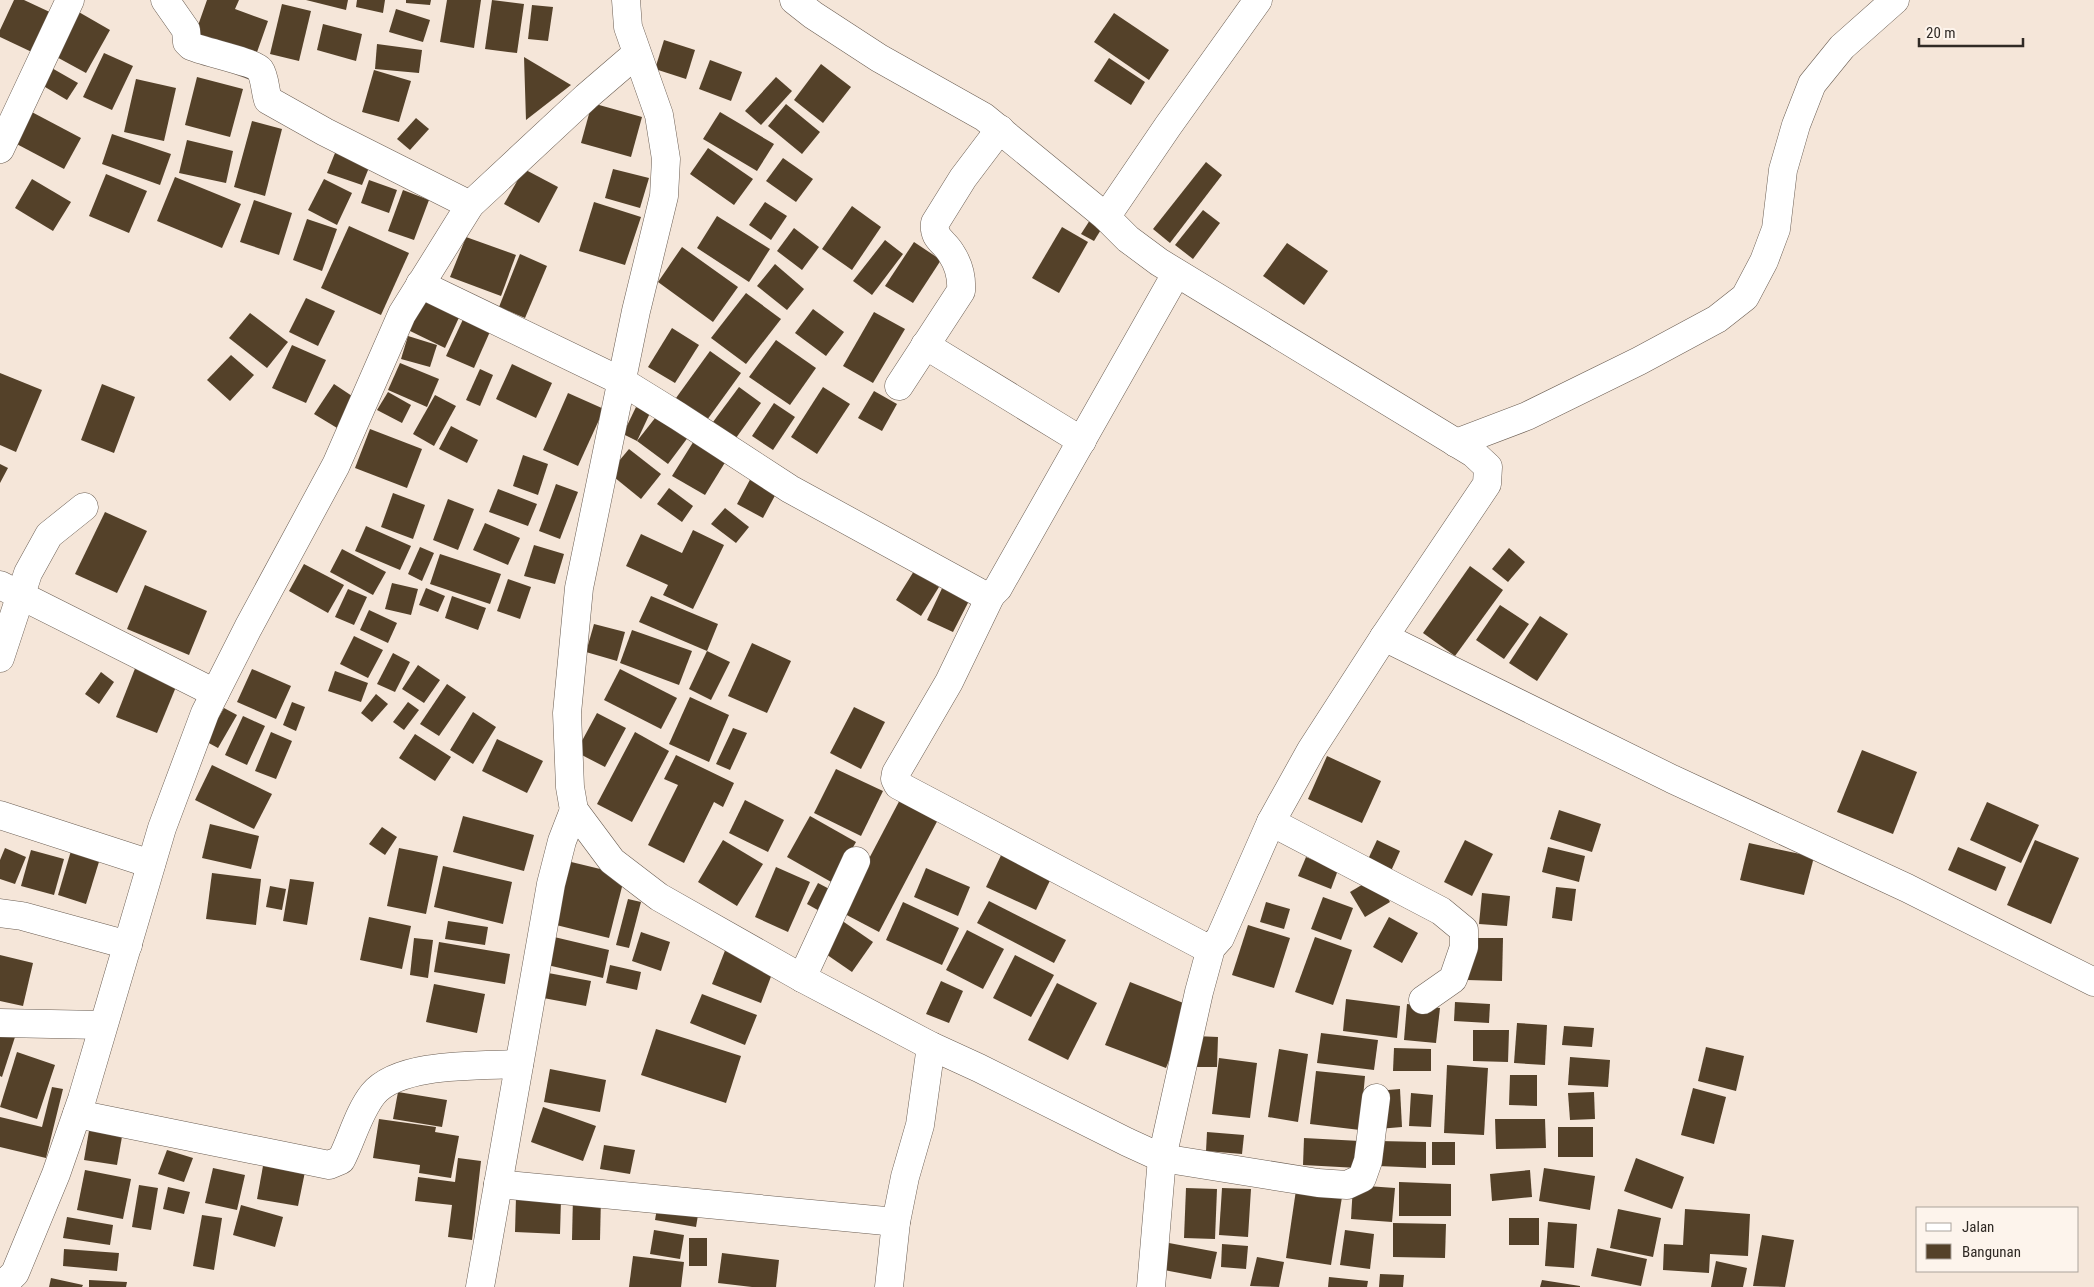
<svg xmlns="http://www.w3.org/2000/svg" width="2094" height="1287" viewBox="0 0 2094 1287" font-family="'Roboto Condensed',sans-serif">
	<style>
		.building { fill: #544129 }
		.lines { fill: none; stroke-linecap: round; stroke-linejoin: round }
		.minor-casing { stroke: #6b5e53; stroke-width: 29 }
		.minor { stroke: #fff; stroke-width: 28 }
	</style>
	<rect width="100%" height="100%" fill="#f5e6d9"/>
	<g class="building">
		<polygon points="14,0 24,0 54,14 36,54 0,37 0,30"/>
		<polygon points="207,0 239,0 235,9 268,21 256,55 195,34"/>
		<polygon points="306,0 348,0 346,10"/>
		<polygon points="357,0 385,0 383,13 356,7"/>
		<polygon points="406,0 431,0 430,5 406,3"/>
		<polygon points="447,0 481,0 474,48 440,42"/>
		<polygon points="492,0 524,4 517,53 485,49"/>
		<polygon points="282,4 311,11 299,61 270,54"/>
		<polygon points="532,5 553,7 548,41 528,39"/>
		<polygon points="396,9 430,20 423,42 389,32"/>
		<polygon points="77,11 110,30 86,73 53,55"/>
		<polygon points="1114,13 1169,50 1149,80 1094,42"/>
		<polygon points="323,24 362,34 356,61 317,50"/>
		<polygon points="664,40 695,50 686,79 655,69"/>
		<polygon points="377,44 422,50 419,73 375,69"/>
		<polygon points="104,53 133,66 112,110 83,97"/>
		<polygon points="524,57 571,85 526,120"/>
		<polygon points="1109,58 1145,82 1131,105 1094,81"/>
		<polygon points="710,60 742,72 731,101 699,89"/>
		<polygon points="821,64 851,87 823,123 794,100"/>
		<polygon points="50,67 78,83 67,100 40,84"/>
		<polygon points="374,70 411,81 399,122 362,112"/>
		<polygon points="197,77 243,89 230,137 185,125"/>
		<polygon points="776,77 792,91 761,125 745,111"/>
		<polygon points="136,79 176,88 164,141 124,132"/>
		<polygon points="592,103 642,117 631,157 581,143"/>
		<polygon points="786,104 820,132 802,154 768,126"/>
		<polygon points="28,110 81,138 64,169 11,141"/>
		<polygon points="720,112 774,144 757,171 703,139"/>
		<polygon points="416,118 429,129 410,150 397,139"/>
		<polygon points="252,121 282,129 265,196 234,187"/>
		<polygon points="112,134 171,154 160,185 102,164"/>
		<polygon points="187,140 233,151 226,183 179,173"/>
		<polygon points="337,148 372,160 362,185 327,173"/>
		<polygon points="708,148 753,179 734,205 690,174"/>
		<polygon points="783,158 813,179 796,202 766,181"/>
		<polygon points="1206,162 1222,175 1170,243 1153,229"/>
		<polygon points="524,169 558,187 539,223 504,204"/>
		<polygon points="613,169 649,178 640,208 605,198"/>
		<polygon points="106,174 147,191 129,233 89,216"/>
		<polygon points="175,177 241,204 222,248 157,221"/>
		<polygon points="32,179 71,202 53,231 15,208"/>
		<polygon points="324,179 352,193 337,225 308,210"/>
		<polygon points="369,180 397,190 389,213 361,203"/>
		<polygon points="403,190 429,200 414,240 388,231"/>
		<polygon points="254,200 292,213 279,255 240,242"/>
		<polygon points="594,202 641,217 625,265 579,251"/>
		<polygon points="765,202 787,216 771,240 749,225"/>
		<polygon points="852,206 881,227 852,270 822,249"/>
		<polygon points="1203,210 1220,223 1193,259 1175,245"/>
		<polygon points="717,216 770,249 749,282 697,248"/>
		<polygon points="307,219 337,229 322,271 293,260"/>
		<polygon points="1090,220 1102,228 1094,241 1081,234"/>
		<polygon points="349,226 409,253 381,315 321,288"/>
		<polygon points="1062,227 1088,242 1059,293 1032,278"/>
		<polygon points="794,228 819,247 802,270 777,251"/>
		<polygon points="466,237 516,255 501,296 450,277"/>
		<polygon points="885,240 903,254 872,295 853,281"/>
		<polygon points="914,242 941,260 913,303 885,286"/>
		<polygon points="1287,243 1328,271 1304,305 1263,276"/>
		<polygon points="682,247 738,287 713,322 658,282"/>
		<polygon points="520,254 547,266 525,318 499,307"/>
		<polygon points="775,264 804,289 787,310 757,286"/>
		<polygon points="746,293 781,319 746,364 711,338"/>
		<polygon points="427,294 462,311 445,348 408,330"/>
		<polygon points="306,298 335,311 318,346 289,332"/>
		<polygon points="813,309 844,332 826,356 795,333"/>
		<polygon points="874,312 905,329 873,383 843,366"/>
		<polygon points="250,313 288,342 267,368 229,338"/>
		<polygon points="465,315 492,327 474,368 446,356"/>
		<polygon points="672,328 699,345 675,383 648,367"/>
		<polygon points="408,336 437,345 430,367 401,359"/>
		<polygon points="776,340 816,368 790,405 749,377"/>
		<polygon points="292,345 326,360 306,403 272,388"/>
		<polygon points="710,351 741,373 707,420 676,398"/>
		<polygon points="231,355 254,375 230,401 207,380"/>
		<polygon points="400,363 439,379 427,407 388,390"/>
		<polygon points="512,364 552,383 536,418 496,399"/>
		<polygon points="480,369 493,375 480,406 466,400"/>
		<polygon points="0,373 42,390 16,452 0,445"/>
		<polygon points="102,384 135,397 114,453 81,440"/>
		<polygon points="334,384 361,402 342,431 314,414"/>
		<polygon points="739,387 761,403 736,438 713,422"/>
		<polygon points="823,387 850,404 817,454 791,437"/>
		<polygon points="874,391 897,404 882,431 858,418"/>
		<polygon points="388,392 411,405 402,423 377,410"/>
		<polygon points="568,393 604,409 578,466 543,450"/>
		<polygon points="435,395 456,406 434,446 413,434"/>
		<polygon points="774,403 795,417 773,450 752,436"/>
		<polygon points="636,407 650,413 637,441 623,434"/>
		<polygon points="659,413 689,436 668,464 637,441"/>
		<polygon points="451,426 478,440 467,463 439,449"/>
		<polygon points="370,429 422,449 407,488 355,468"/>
		<polygon points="697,436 729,456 705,495 672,476"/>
		<polygon points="629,449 661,474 641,499 609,473"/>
		<polygon points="523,455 548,464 538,495 513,486"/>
		<polygon points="0,464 8,468 0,483"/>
		<polygon points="753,474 779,488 763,518 737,504"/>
		<polygon points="556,484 578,492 560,539 539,531"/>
		<polygon points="669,488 693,506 682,522 657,504"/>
		<polygon points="498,489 537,504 528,526 489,512"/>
		<polygon points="393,493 425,505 413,539 381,527"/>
		<polygon points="448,499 474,509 458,550 433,540"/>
		<polygon points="725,508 749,527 736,543 711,524"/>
		<polygon points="105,512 147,531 117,593 75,574"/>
		<polygon points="485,523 520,538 508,565 473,550"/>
		<polygon points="366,526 411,546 400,570 355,551"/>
		<polygon points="693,530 724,545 693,609 663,595 668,585 626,566 641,534 682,553"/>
		<polygon points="534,545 564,554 555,584 524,576"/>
		<polygon points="420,547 434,553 422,581 408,574"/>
		<polygon points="1509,548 1525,562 1508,582 1492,569"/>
		<polygon points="342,549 386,572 373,595 330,572"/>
		<polygon points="440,554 501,574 490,604 430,584"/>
		<polygon points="304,564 344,585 328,613 289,591"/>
		<polygon points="1470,566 1503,590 1455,656 1423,633"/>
		<polygon points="914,571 939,587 921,616 896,600"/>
		<polygon points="508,579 531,587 520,619 497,611"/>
		<polygon points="945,582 972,595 953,632 927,620"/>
		<polygon points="392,583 418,589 411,615 385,609"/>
		<polygon points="145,585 207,611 189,655 127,629"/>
		<polygon points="426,588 445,596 438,612 419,605"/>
		<polygon points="348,589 367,597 354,625 335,617"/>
		<polygon points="452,596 486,608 478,630 445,618"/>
		<polygon points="651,596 718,624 707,651 639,622"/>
		<polygon points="1500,605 1529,624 1504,659 1476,640"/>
		<polygon points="369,610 397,623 388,643 360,630"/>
		<polygon points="1540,616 1568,634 1537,681 1509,663"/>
		<polygon points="594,624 625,632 617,661 586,652"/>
		<polygon points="632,630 692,651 679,685 620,663"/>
		<polygon points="354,636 383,650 368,678 340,664"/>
		<polygon points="752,643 791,661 767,713 728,696"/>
		<polygon points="707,651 730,662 711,700 689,689"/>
		<polygon points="393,653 410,662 395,692 377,684"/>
		<polygon points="418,665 440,680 424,703 402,689"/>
		<polygon points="136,666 178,682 157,733 116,717"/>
		<polygon points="252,669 291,686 276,719 237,702"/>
		<polygon points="620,669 677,698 661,729 604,700"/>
		<polygon points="335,671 368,683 361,702 328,691"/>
		<polygon points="101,672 114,682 99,704 85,694"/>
		<polygon points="447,684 466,697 439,736 420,724"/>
		<polygon points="376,694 388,704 372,722 361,713"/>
		<polygon points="690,697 729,715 709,762 669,744"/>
		<polygon points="292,702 305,707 296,731 283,725"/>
		<polygon points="408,702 419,710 404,730 393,722"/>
		<polygon points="854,707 885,722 861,769 830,753"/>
		<polygon points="224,708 237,715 218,748 205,741"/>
		<polygon points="473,712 496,727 473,764 450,750"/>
		<polygon points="597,713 626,728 605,767 576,752"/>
		<polygon points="243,716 265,726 247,765 225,755"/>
		<polygon points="733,728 747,733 730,770 716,764"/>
		<polygon points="271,732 292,741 276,779 255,771"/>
		<polygon points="635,732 669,751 632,822 597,804"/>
		<polygon points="415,734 451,757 435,781 399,758"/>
		<polygon points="497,739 543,761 527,793 482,771"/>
		<polygon points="1862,750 1917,772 1893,834 1837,812"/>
		<polygon points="676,755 734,783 723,807 714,802 684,863 648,845 678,785 664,779"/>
		<polygon points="1327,756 1381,781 1362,823 1308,799"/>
		<polygon points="212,765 272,794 254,829 195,800"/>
		<polygon points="836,769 883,791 861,836 814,813"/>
		<polygon points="904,792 942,812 879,932 841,912"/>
		<polygon points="745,800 784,820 768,852 729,833"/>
		<polygon points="1987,802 2039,825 2021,863 1970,840"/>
		<polygon points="1559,810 1601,824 1592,852 1550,839"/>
		<polygon points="463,816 534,835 524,871 453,852"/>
		<polygon points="810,816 856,842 833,883 787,857"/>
		<polygon points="210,824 259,836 251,869 202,858"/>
		<polygon points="382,827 397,837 385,855 369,844"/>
		<polygon points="723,840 763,864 737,906 698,882"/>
		<polygon points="1377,840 1400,851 1387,880 1363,870"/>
		<polygon points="1465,840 1493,854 1472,896 1444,882"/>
		<polygon points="2035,840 2079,858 2051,924 2007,905"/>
		<polygon points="1749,843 1814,857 1804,895 1740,880"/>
		<polygon points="73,844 102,852 86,904 58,895"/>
		<polygon points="1548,847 1585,856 1579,882 1542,872"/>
		<polygon points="1958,847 2006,867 1996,891 1948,870"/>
		<polygon points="5,848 26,857 15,884 0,879 0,860"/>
		<polygon points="399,848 438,856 426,914 387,906"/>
		<polygon points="1004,849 1054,872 1036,910 986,887"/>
		<polygon points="31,850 64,859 54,895 21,886"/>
		<polygon points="1306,857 1338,870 1331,889 1298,876"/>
		<polygon points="563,860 625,875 609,938 548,923"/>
		<polygon points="443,866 512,882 503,924 434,907"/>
		<polygon points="776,867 810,882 788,932 755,917"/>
		<polygon points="926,868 970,887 958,916 914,897"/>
		<polygon points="212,873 261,879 256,925 206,919"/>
		<polygon points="1375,877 1390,902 1365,917 1350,892"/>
		<polygon points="290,879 314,882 307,925 283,921"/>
		<polygon points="818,883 835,892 823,913 807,904"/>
		<polygon points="270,886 286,889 282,910 266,907"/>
		<polygon points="1556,887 1576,889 1572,921 1552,918"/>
		<polygon points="1482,893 1510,896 1507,926 1479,924"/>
		<polygon points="1323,897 1353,908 1341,940 1311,929"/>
		<polygon points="628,899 641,902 629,948 616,945"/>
		<polygon points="989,901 1066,940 1054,963 977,923"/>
		<polygon points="903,902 959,928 942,965 886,940"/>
		<polygon points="1266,902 1290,909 1284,929 1260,922"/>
		<polygon points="369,917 411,926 402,969 360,960"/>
		<polygon points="1389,917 1418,933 1402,963 1373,947"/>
		<polygon points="841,920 873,942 852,972 820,950"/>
		<polygon points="448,921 488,927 485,945 445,939"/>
		<polygon points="1248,925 1290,938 1274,988 1232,975"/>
		<polygon points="967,930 1004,949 983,989 946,970"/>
		<polygon points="641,932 670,942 661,971 632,961"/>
		<polygon points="550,936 609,950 603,978 543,964"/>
		<polygon points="1315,937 1352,950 1333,1005 1295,992"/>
		<polygon points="414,938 433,940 428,978 410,975"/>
		<polygon points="1468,938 1503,938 1502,981 1467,980"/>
		<polygon points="439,942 510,954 505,984 434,972"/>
		<polygon points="726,948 775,966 761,1003 712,984"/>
		<polygon points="0,955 33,963 23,1006 0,1001"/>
		<polygon points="1015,955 1054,975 1031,1017 993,998"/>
		<polygon points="610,965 641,972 637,990 606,983"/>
		<polygon points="543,972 591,981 586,1006 538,997"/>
		<polygon points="941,981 963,991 949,1023 926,1014"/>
		<polygon points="1130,982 1191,1006 1166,1068 1105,1045"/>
		<polygon points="1057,983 1097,1003 1068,1060 1028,1040"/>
		<polygon points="434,984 485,994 477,1033 426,1022"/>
		<polygon points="702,994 757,1015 745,1045 690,1023"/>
		<polygon points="1346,999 1400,1006 1397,1038 1343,1031"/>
		<polygon points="1455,1002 1490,1004 1489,1023 1454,1021"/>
		<polygon points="1407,1004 1440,1008 1436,1043 1404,1040"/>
		<polygon points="1517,1023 1547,1025 1545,1065 1514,1063"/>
		<polygon points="1564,1026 1594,1028 1592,1047 1562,1045"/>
		<polygon points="656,1029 741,1056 726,1103 641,1075"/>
		<polygon points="1473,1030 1509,1030 1508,1062 1473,1061"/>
		<polygon points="0,1033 15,1037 2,1077 0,1076"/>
		<polygon points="1321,1033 1378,1040 1374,1070 1317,1063"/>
		<polygon points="1195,1036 1218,1037 1217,1067 1195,1067"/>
		<polygon points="1706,1047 1744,1056 1736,1091 1698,1081"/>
		<polygon points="1394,1048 1431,1049 1431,1071 1393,1071"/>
		<polygon points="1279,1049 1308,1054 1298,1122 1268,1117"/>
		<polygon points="17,1052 55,1065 37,1119 0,1107"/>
		<polygon points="1570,1057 1610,1060 1608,1087 1568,1085"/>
		<polygon points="1219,1058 1257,1063 1250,1118 1212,1114"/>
		<polygon points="1447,1065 1488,1068 1484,1135 1444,1133"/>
		<polygon points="550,1069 606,1080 600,1112 544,1102"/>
		<polygon points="1316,1071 1365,1076 1360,1130 1310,1124"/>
		<polygon points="1510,1075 1537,1075 1537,1106 1509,1105"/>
		<polygon points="52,1087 63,1089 46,1158 0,1147 0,1117 42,1127"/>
		<polygon points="1693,1088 1726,1097 1714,1144 1681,1135"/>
		<polygon points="1400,1089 1402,1127 1378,1129 1376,1091"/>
		<polygon points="398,1092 447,1100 442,1127 393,1119"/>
		<polygon points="1594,1092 1595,1119 1570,1120 1568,1093"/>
		<polygon points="1411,1093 1433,1095 1431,1127 1409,1126"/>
		<polygon points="543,1107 596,1126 583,1161 531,1142"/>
		<polygon points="379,1119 436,1127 435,1132 459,1136 451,1178 419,1173 420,1165 373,1158"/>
		<polygon points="1495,1119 1545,1119 1546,1148 1496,1149"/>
		<polygon points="90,1125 123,1131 117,1165 84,1160"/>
		<rect x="1558" y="1127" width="35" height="30"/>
		<polygon points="1207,1132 1244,1135 1242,1154 1206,1151"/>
		<polygon points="1304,1138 1360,1141 1358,1168 1303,1165"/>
		<polygon points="1379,1141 1426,1142 1426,1168 1378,1166"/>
		<rect x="1432" y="1142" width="23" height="23"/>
		<polygon points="604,1145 635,1150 630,1174 600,1169"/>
		<polygon points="167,1150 193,1158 184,1182 158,1174"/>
		<polygon points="265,1155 307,1162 298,1206 257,1199"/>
		<polygon points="458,1158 481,1161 472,1240 448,1237 452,1205 415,1201 418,1177 455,1182"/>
		<polygon points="1636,1158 1684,1177 1672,1209 1624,1191"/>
		<polygon points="213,1168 245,1175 237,1210 205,1203"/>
		<polygon points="1544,1168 1595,1176 1590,1210 1539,1201"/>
		<polygon points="85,1170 131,1179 123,1219 77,1210"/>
		<polygon points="1530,1170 1532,1197 1492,1201 1490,1174"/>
		<polygon points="1399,1182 1451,1184 1451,1216 1399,1216"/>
		<polygon points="139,1185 158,1188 151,1230 132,1227"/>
		<polygon points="1353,1185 1395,1188 1392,1222 1351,1219"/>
		<polygon points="168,1187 190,1192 184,1214 163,1209"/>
		<polygon points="1186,1188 1217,1189 1215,1239 1184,1238"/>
		<polygon points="1222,1188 1251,1189 1248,1237 1219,1235"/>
		<polygon points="1296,1190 1342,1197 1331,1265 1286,1258"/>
		<polygon points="573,1196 601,1197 600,1240 572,1240"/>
		<polygon points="516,1197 561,1200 560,1234 515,1232"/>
		<polygon points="658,1203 699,1209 696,1227 655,1220"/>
		<polygon points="241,1205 283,1217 275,1247 233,1235"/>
		<polygon points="1618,1209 1661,1218 1653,1257 1610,1248"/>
		<polygon points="1685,1209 1750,1214 1748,1256 1710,1254 1709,1273 1663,1270 1664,1244 1683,1245"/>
		<polygon points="202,1215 222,1218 214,1270 193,1266"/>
		<polygon points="67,1217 113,1225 110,1245 63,1238"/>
		<rect x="1509" y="1218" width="30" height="27"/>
		<polygon points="1548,1222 1577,1224 1574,1268 1545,1266"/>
		<polygon points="1393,1223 1446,1224 1445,1258 1393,1257"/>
		<polygon points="654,1230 684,1235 680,1259 650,1254"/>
		<polygon points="1345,1230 1374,1234 1370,1269 1340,1265"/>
		<polygon points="1762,1235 1794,1240 1785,1287 1753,1286"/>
		<rect x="689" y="1238" width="18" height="28"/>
		<polygon points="1169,1243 1217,1252 1211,1279 1164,1270"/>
		<polygon points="1222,1244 1248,1246 1246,1269 1221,1267"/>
		<polygon points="1597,1248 1647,1259 1641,1286 1591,1276"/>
		<polygon points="64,1249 119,1253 117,1271 63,1266"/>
		<polygon points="722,1253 779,1260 776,1287 752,1287 718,1283"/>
		<polygon points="633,1256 684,1262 681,1287 629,1287"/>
		<polygon points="1257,1257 1284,1262 1279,1287 1250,1286"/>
		<polygon points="1716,1261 1747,1268 1743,1287 1711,1287"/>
		<polygon points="1380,1274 1404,1275 1403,1287 1379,1287"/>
		<polygon points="1329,1277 1368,1281 1367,1287 1328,1287"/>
		<polygon points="51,1278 83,1285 82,1287 49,1287"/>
		<polygon points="89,1280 127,1282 126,1287 89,1287"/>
		<polygon points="1542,1280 1580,1286 1580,1287 1540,1287"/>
	</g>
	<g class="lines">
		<defs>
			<g id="minor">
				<path d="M165,0l21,30 1,12 4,4c13,6 63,16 69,24 5,7 5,21 8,30l57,32 145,73"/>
				<polyline points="626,0 628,27 659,115 666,159 664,196 636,311 579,588 567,713 570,787 574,810 612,861 659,897 802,978 931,1046 979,1068 1127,1142 1162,1158 1318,1183 1347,1185 1362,1178 1368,1161 1376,1098"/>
				<polyline points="794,0 813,15 879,58 984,117 1106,217 1128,239 1159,262 1473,453 1488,467 1487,484 1384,637 1311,750 1271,822 1220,938 1211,948 1199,992 1162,1158 1151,1287"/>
				<polyline points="0,149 70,0"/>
				<polyline points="1106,217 1168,126 1258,0"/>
				<polyline points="420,284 623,382 678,416 790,489 982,594 991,595 998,588 1176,274"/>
				<polyline points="925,345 1082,441"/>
				<path d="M899,386l62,-95c1,-14 -2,-26 -10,-38 -7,-12 -18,-14 -16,-30l28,-45 37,-49"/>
				<polyline points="1456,443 1527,416 1639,361 1717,319 1745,297 1764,261 1776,229 1783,170 1796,125 1812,84 1842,47 1895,0"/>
				<polyline points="0,585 215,693"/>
				<polyline points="991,595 949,682 896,773 895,779 898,785 1201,945 1211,948"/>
				<polyline points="1384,637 1672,779 1907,888 2094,982"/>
				<polyline points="0,658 28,573 49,535 84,507"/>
				<polyline points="0,815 151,864"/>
				<polyline points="1271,822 1441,911 1464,930 1464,947 1453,979 1423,1000"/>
				<polyline points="0,913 22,916 128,945"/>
				<polyline points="802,978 856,861"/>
				<polyline points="0,1023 102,1025"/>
				<path d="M77,1114l252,51 12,-5c11,-21 17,-47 32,-66 26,-32 106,-28 146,-30"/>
				<polyline points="498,1184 896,1222"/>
				<polyline points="0,1284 6,1282 15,1273 56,1174 82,1099 162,828 205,713 248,628 336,465 402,314 470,205 586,97 636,54"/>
				<polyline points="480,1287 551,884 562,841 574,810"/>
				<polyline points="889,1287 896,1222 905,1177 920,1125 931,1046"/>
			</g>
		</defs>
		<use href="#minor" class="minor-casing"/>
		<use href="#minor" class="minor"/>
	</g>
	<rect x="1916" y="1207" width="162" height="65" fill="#fdf4ec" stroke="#aba39c"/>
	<rect x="1926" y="1223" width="25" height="8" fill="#ffffff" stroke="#aba39c"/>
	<text x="1962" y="1232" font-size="15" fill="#302a25">Jalan</text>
	<rect x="1926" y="1244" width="25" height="15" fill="#544129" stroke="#aba39c"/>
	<text x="1962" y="1257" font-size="15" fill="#302a25">Bangunan</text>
	<path d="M1919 38v8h104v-8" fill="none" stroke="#302a25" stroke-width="2.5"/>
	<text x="1926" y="38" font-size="15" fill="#302a25" stroke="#fdf4ec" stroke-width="4" paint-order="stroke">20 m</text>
</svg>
